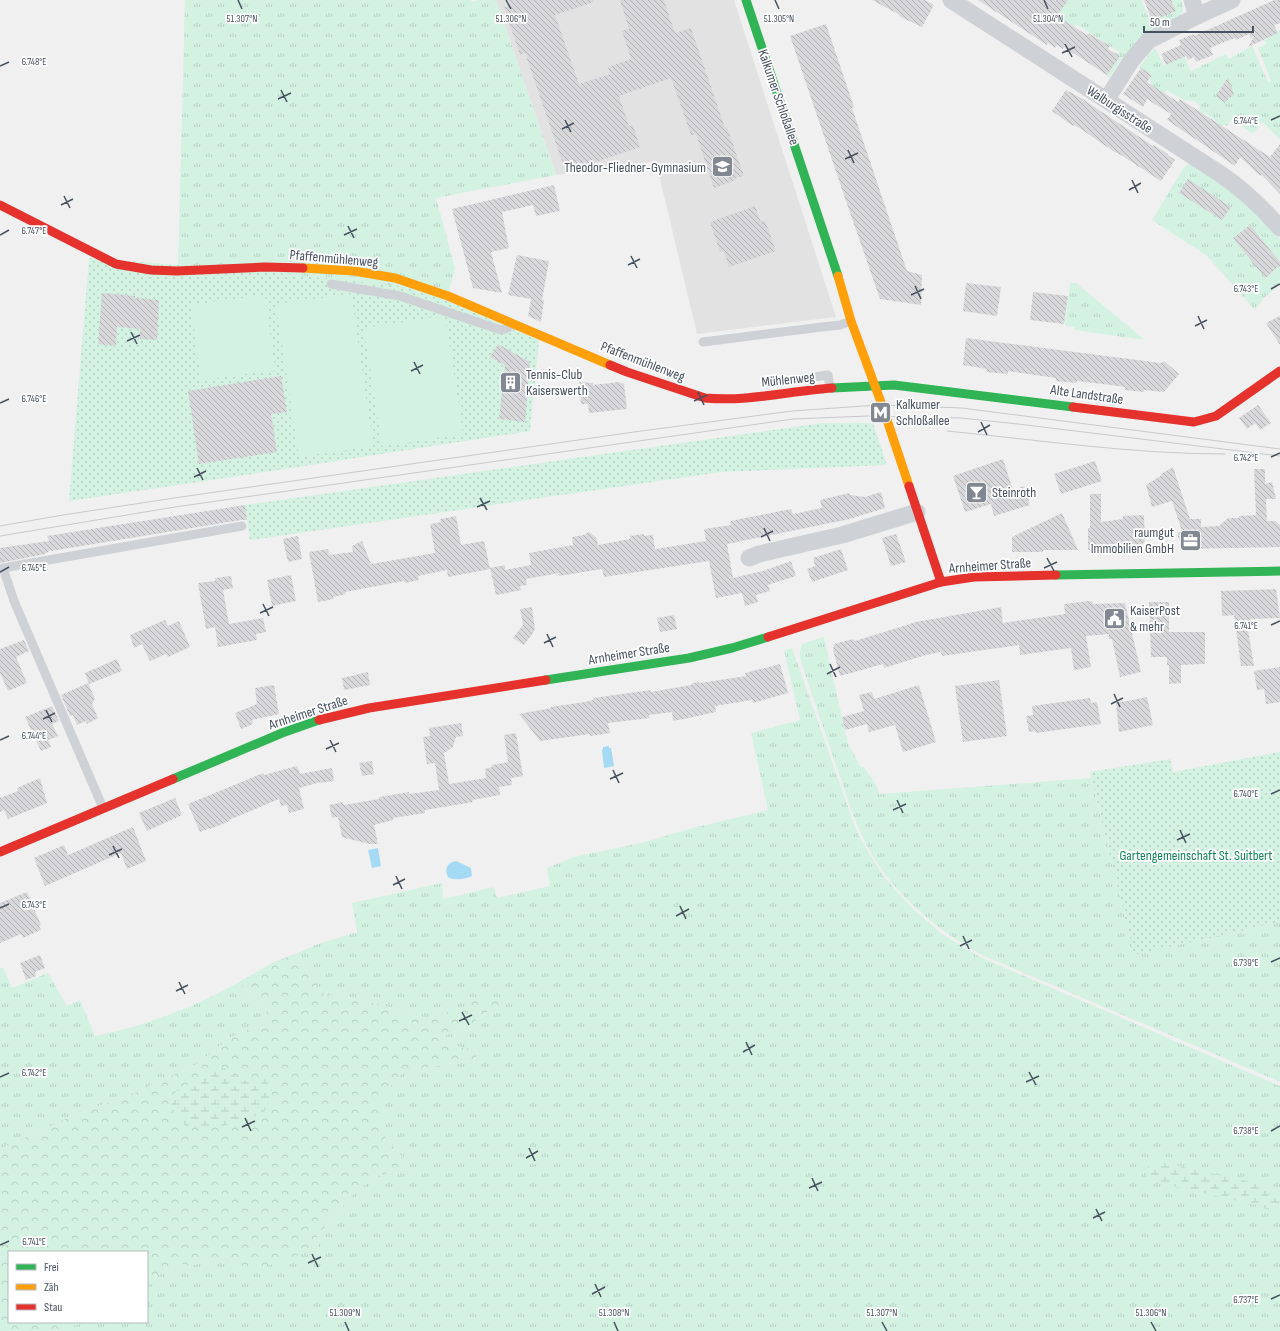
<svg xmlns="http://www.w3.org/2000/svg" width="1280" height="1331" viewBox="0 0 1280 1331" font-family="'Sofia Sans Condensed',sans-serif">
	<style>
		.education { fill: #e2e2e3 }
		.grass { fill: url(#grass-tufts) }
		.forest { fill: url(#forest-crowns) }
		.wetland { fill: url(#wetland-marsh) }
		.park { fill: url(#park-dots) }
		.pitch { fill: #d3f2e2 }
		.water { fill: #a4daf4 }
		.building { fill: url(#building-back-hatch) }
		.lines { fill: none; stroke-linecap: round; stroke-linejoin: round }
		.lane { stroke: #ced1d5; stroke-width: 9 }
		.street { stroke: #ced1d5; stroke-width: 17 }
		.fast { stroke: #30b455; stroke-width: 9 }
		.slow { stroke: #ff9f0a; stroke-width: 9 }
		.jam { stroke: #e5322d; stroke-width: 9 }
		.tram { stroke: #c7c9cc; stroke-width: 1 }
		.ticks { fill: none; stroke: #46505f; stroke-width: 1.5 }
		.labels { text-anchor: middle; stroke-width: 3.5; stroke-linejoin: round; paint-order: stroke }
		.street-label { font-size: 14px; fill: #46505f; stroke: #fff }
		.poi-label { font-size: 14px; fill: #46505f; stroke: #fff; text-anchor: start }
		.park-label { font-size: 14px; fill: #0e8355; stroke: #fff }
		.ticks-label { font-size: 10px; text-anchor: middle; fill: #46505f; stroke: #fff; stroke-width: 3.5; stroke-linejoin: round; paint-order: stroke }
	</style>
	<defs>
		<pattern id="grass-tufts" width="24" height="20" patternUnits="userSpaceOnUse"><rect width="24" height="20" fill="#d3f2e2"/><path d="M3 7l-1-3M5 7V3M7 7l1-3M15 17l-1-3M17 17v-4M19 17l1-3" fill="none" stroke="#b6d1c4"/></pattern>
		<pattern id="forest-crowns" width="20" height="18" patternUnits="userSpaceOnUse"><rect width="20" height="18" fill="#d3f2e2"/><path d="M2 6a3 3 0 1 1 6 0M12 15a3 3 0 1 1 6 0" fill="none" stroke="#b6d1c4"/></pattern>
		<pattern id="wetland-marsh" width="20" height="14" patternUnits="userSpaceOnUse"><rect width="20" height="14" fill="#d3f2e2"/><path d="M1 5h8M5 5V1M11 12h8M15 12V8" fill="none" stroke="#b6d1c4"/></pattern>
		<pattern id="park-dots" width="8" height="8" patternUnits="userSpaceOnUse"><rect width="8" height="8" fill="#d3f2e2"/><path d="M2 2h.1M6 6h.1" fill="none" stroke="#b6d1c4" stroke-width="1.8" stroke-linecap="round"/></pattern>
		<pattern id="building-back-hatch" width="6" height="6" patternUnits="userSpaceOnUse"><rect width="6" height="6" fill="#d8d8db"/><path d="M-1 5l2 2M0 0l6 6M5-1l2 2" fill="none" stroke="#b1b2b5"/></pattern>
	</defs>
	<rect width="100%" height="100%" fill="#f1f0f0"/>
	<polygon class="education" points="496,0 734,0 836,317 697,334 656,162 573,172 556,175"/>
	<g class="grass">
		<polygon points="185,0 471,0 472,2 479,0 496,0 556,175 436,198 455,268 449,291 178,266"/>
		<path d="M1037,0h104l9,21 24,-10 -5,-11h12c2,6 3,10 -1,16l-38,21 -21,22 -12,19 -3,-5 13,-21 -43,-28 -5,7z"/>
		<path d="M1280,30v109l-18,-17 -9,12 -22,-15 -4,7 -3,-2 -3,4 -7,-5 1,-3 -11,-8 -3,3 -2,-1 1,-8c-7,-8 -10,-3 -18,-7 -5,-2 -10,-6 -15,-9l-12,15 -9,-7 5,-13 -2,-10 -10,-7 9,-13 7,-7 9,18 20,-10 7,15 35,-17 3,5 23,-13 16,36 3,-1 -13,-33 8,-4 -2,-4 4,-1 -1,-3z"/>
		<polygon points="1189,164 1216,180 1250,204 1280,239 1280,284 1264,298 1255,310 1207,256 1152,220 1184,167"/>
		<polygon points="1070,283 1076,283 1145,340 1075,330 1075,327 1065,326"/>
		<path d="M824,637l24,107 13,23h3l13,19 2,8 212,-16 44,176 145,-32v160l-298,-127c-45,-25 -84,-57 -111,-102 -15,-25 -23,-54 -33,-82 -13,-37 -25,-75 -38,-112v-9l2,-6z"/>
		<polygon points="792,648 854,824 860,838 869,853 884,877 912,908 942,934 980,957 1280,1086 1280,1331 62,1331 82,1322 147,1322 147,1280 181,1264 189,1266 229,1256 243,1269 319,1248 317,1236 356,1191 380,1175 411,1168 384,1135 380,1124 379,1099 403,1072 476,1059 477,1050 444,1044 443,1036 469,1026 488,1011 507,1003 472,1000 458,1011 443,1013 430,1019 400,1013 384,1005 324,994 295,954 318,944 357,932 352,903 442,883 443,899 494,887 497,898 550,886 547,868 574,857 645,842 693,828 768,810 751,733 800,720 784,651"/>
		<path d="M3,967l9,21 36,-15 19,33 13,-6 15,36c51,-10 99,-29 144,-54l28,28 -3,13 -33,14 -34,27 -60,28 -58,21 -79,36v-181z"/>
	</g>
	<polygon class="forest" points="295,954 324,994 384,1005 400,1013 430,1019 443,1013 458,1011 472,1000 492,999 507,1003 488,1011 469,1026 443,1036 444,1044 477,1050 476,1059 403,1072 380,1099 380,1124 384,1135 411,1168 380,1175 356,1191 317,1236 319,1248 250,1272 243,1269 229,1256 189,1266 181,1264 147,1280 147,1252 9,1252 9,1322 82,1322 62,1331 0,1331 0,1149 79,1113 137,1092 197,1064 231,1037 264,1023 267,1010 239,982 274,962"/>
	<g class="wetland">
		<polygon points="224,1068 238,1078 251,1083 258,1076 263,1077 272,1088 269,1102 264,1112 245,1121 218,1127 186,1127 171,1106 176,1091 199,1079"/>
		<polygon points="1155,1161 1247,1181 1280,1192 1280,1214 1256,1205 1157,1183 1147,1177 1148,1166"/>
	</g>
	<g class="park">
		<polygon points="89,258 268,272 417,288 539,340 530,431 259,473 69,501"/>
		<polygon points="822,423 873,423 887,465 722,472 250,540 245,505"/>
		<polygon points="1280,752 1280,922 1134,955 1090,772 1170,759 1173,772"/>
	</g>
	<g class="pitch">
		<polygon points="351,294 373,446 299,457 276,304"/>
		<polygon points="265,295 275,370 201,380 191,305"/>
		<polygon points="445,316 463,434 382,446 364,328"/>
	</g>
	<g class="water">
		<polygon points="609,746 609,748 611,748 614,766 604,768 602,750 603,749 603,747"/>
		<polygon points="378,848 381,866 372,868 368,850"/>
		<path d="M456,861l15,7 1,8c-6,3 -18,5 -24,1 -4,-7 -1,-15 8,-16z"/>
	</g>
	<g class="building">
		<polygon points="508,0 593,0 594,2 555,15 579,84 610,74 608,67 631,59 622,31 629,29 620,0 664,0 675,33 691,28 725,128 727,127 744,176 735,178 736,180 714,188 696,134 691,135 671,78 619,96 629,126 633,125 640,147 581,167 579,162 564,167 525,53 520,55 504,7 510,5"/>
		<polygon points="872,0 925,0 934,5 922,27 907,20 899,16 900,15"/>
		<polygon points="978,0 1068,0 1057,16 1087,35 1088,33 1110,46 1108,49 1120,56 1107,75 1064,47 1063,49 1057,45 1055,48 1048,43 1047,45"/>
		<polygon points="1144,0 1171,0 1176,11 1152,21"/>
		<polygon points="1274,0 1280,0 1280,23 1274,25 1278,33 1248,47 1254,36 1251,38 1249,34 1236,40 1235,38 1224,42 1210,48 1213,55 1196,62 1194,57 1188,60 1186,56 1166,65 1161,54 1181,45 1179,40 1194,34 1194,36"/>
		<polygon points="826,24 854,107 852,108 907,271 922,275 921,305 880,299 847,204 790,36"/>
		<polygon points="1141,68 1152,75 1147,82 1178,102 1180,99 1270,157 1280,144 1280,194 1262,175 1260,176 1240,157 1235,166 1167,120 1171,114 1147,99 1143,107 1123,94"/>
		<polygon points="1228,77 1234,95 1229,98 1225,103 1216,96"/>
		<polygon points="1066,90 1081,98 1153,146 1154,145 1168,154 1168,155 1175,160 1161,181 1121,155 1113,151 1081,129 1074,125 1073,126 1052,111"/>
		<polygon points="1188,179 1231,207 1222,220 1179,193"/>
		<polygon points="554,185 560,211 536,216 533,205 502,212 509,248 491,252 502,293 473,288 452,209"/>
		<polygon points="755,206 761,222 765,220 776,251 729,267 724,251 720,252 710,222"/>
		<polygon points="1250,225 1280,262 1280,265 1265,278 1233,238"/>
		<polygon points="517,255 549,261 542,300 544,300 541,322 528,316 531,299 508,295"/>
		<polygon points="966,283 1001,287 997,316 963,311"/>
		<polygon points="1033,292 1068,296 1064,324 1030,320"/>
		<polygon points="102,293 135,296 135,298 159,300 157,340 140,339 140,329 117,327 116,346 98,344"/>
		<polygon points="1280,316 1280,345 1266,323"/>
		<polygon points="966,338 1161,363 1164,361 1179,374 1164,392 1144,390 1144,392 1125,390 1125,387 1103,384 1077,381 1077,383 1056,381 1056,378 1008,371 1008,374 986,372 987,369 963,365"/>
		<polygon points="498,344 530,362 525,422 499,419 505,365 490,357"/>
		<polygon points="281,376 287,412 271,414 277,452 199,464 188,391"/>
		<polygon points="579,382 593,383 593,385 619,382 624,384 627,409 589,413 588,404 581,404"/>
		<polygon points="1258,405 1271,423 1260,430 1255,423 1247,429 1239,418"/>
		<polygon points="1003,459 1013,490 1024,486 1030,505 994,516 991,504 965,512 953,476"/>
		<polygon points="1095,461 1102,481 1061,494 1054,474"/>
		<polygon points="1173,467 1190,519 1201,519 1201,527 1219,526 1228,518 1239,518 1239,516 1256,515 1254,469 1265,469 1265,484 1272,482 1276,499 1266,499 1267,521 1275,521 1280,525 1280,547 1182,549 1177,533 1182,531 1172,501 1152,507 1146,485 1162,475 1161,474"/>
		<polygon points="881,492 885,508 850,519 727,544 733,578 763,571 791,561 796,576 768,585 770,591 756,595 758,602 745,606 742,593 716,598 709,561 604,577 602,569 559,576 559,573 526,579 527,585 520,586 521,590 496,595 490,568 505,565 505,570 531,565 529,553 573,545 572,537 584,535 589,532 596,537 598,545 630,539 630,536 644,534 644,536 653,535 655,549 706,541 704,529 731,525 730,521 791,509 793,514 822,508 820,500 849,493 850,495 865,497"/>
		<polygon points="1090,494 1101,494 1101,522 1123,519 1123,516 1144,515 1145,541 1138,550 1134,544 1110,544 1110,550 1088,550 1088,528 1090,528"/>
		<polygon points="245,505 247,520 241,520 51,551 51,550 45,554 0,563 0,548 49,541 47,536"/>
		<polygon points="1062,513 1078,550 1043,550 1043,552 1012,552 1012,537"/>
		<polygon points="456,516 461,545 484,541 490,569 448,577 447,570 418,576 419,580 405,583 404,581 345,592 346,594 333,597 334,599 318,602 309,552 328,549 329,555 353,552 352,546 362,541 371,564 435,553 430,524 441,522 440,519"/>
		<polygon points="896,534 906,562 891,566 882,538"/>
		<polygon points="298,536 302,559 288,562 283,539"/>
		<polygon points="841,549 848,570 812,582 807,569 815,566 813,558"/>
		<polygon points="291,575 296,601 272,606 267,580"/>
		<polygon points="231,576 233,588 223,590 229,624 263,618 266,632 256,634 257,640 218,647 215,627 206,629 198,583 215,581 215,578"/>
		<polygon points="1276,589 1280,618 1250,619 1251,623 1247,624 1254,666 1241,666 1234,615 1222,616 1221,591"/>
		<polygon points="1089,601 1093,602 1093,604 1125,603 1141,672 1120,677 1112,639 1109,639 1109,634 1086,636 1091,667 1074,670 1071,648 1020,655 1019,645 942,656 941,652 926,655 884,668 883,664 840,676 833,650 834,644 853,639 855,641 916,622 1001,607 1003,623 1065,614 1064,604"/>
		<polygon points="1149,602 1169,602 1169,632 1205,632 1205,664 1181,665 1181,683 1169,684 1169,665 1167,665 1167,657 1151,657"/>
		<polygon points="532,607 535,629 533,633 524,645 513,638 523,625 520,609"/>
		<polygon points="674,615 677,629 660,632 657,618"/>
		<polygon points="165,620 168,626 179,621 190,647 168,657 166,654 150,661 142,644 134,648 130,635"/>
		<polygon points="24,640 29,651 16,657 27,683 8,691 0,673 0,649"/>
		<polygon points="117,659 122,671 89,684 85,673"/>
		<polygon points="780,664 788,693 753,703 752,700 715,706 716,712 684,719 673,721 672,712 649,715 650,718 608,723 610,733 590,736 590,734 540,741 519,714 551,708 551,707 585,702 593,700 593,698 651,690 651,692 691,685 693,683 698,682 700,683 746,676 745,673"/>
		<polygon points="1280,667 1280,702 1266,704 1264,689 1257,690 1254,671"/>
		<polygon points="368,672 370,685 344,690 342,678"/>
		<polygon points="999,680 1007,736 963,742 955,686"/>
		<polygon points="88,683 95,699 92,704 98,718 87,724 86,721 77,725 73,715 70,716 61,695"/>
		<polygon points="274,685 279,714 252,720 253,724 241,729 235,713 257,704 255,688"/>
		<polygon points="919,685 936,742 903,752 895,725 869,732 867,724 845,730 842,717 864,711 859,695 872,692 874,699"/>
		<polygon points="1147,697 1153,725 1119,732 1116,703"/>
		<polygon points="1090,698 1091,703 1097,702 1101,724 1036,733 1035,731 1029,732 1026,716 1033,715 1032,706"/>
		<polygon points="52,706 59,721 52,724 58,736 48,740 51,747 41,751 25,717"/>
		<polygon points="461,723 463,736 456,737 453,747 444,753 449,784 486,778 485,769 492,767 492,765 508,762 504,735 516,733 523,776 511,778 512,785 499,787 500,795 472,800 473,802 425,810 425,813 393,818 393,820 374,825 378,844 369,844 342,837 338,817 332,818 329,805 343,802 344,805 379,799 379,797 409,792 409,794 439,790 435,763 427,764 423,737 430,736 429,728"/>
		<polygon points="372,761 374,774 362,776 359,763"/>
		<polygon points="297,766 300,774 332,768 334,781 321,783 321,782 299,788 304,809 289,813 287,805 281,806 279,799 229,820 230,821 210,829 210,828 200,832 188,804 263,773 264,775"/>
		<polygon points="40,778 47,803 8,819 4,810 0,812 0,798 18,791 17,788"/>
		<polygon points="175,798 182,815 147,831 139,813"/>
		<polygon points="133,827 146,861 127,869 121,853 45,886 34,858 64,845 68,855"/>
		<polygon points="27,892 41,925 39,926 41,930 23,938 21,934 0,943 0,903"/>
		<polygon points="40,955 45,968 35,972 36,976 26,980 20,963"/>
	</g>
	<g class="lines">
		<g class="lane">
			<polyline points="331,284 400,296 501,330 508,328 510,325"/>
			<polyline points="703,342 822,327 840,325 851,321"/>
			<polyline points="793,380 828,375 830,388"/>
			<polyline points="103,808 14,601 3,568 242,526"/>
		</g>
		<g class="street">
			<path d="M951,0l268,173c24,16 42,33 61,55"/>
			<polyline points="1192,0 1197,16"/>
			<polyline points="1107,99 1131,61 1148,41 1197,16 1232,0"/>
			<polyline points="749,558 759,554 842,535 917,512"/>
		</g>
		<g class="fast">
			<polyline points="746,0 838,276"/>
			<polyline points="832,388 894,385 1073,407"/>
			<polyline points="1056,575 1280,571"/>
			<polyline points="546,680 689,658 732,648 768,637"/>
			<polyline points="173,779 282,733 319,720"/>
		</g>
		<g class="slow">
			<polyline points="303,268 354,271 395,278 448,296 610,365"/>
			<polyline points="838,276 851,321 882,405 909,486"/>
		</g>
		<g class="jam">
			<polyline points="0,205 116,264 151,270 177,271 265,267 303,268"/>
			<path d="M610,365l17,7 78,26c42,4 85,-7 127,-10"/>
			<polyline points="1073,407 1194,422 1216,416 1280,371"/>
			<polyline points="909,486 941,582"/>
			<polyline points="768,637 941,582 974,577 1056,575"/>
			<polyline points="319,720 369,708 546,680"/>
			<polyline points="0,852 173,779"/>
		</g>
		<g class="tram">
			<path d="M947,431c92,9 185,23 278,23"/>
			<polyline points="0,526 63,515 174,498 634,432 792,411 864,406 882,405 962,408 1280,449"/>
			<polyline points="0,536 175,507 793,419 868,416 961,418 1018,424 1280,456"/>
		</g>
	</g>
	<path class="ticks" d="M238,0l4,9M506,0l5,9M775,0l4,9M1044,0l4,9M1065,44l7,13M1062,53l13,-6M0,66l9,-4M281,90l6,12M278,99l13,-6M565,120l6,12M1271,120l9,-4M562,129l12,-6M848,150l6,13M845,159l13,-6M1132,180l6,13M1129,190l12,-7M64,196l6,12M61,205l12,-6M348,226l6,12M0,235l9,-5M344,235l13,-6M631,256l6,12M628,265l12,-6M915,286l6,13M1271,289l9,-5M911,295l13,-6M1198,316l6,13M1195,326l12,-6M131,332l6,12M127,341l13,-6M414,362l6,12M411,371l12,-6M698,392l6,13M694,401l13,-6M0,403l9,-4M981,422l6,13M978,432l12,-7M1271,457l9,-4M197,468l6,12M194,477l12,-6M480,498l7,12M477,507l13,-6M764,528l6,13M761,537l12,-6M1047,558l7,13M1044,568l13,-6M0,572l9,-5M263,604l6,12M260,613l13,-6M1271,625l9,-4M547,634l6,13M544,643l12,-6M830,664l6,13M827,674l13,-7M1114,694l6,13M1111,704l12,-6M46,710l6,12M43,719l12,-6M0,740l9,-4M330,740l6,12M326,749l13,-6M613,770l6,13M610,779l13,-6M1271,794l9,-4M897,800l6,13M893,810l13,-6M1180,830l6,13M1177,840l13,-6M113,846l6,12M109,855l13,-6M396,876l6,13M393,885l12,-6M680,906l6,13M0,908l9,-4M676,916l13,-7M963,936l6,13M960,946l12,-6M1271,962l9,-4M179,982l6,12M176,991l12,-6M462,1012l7,13M459,1021l13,-6M746,1042l6,13M743,1052l12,-7M1029,1072l7,13M0,1077l9,-4M1026,1082l13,-6M245,1118l6,13M242,1127l13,-6M1271,1131l9,-5M529,1148l6,13M526,1158l12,-7M812,1178l6,13M809,1188l13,-6M1096,1209l6,12M1093,1218l12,-6M0,1245l9,-4M312,1254l6,13M308,1263l13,-6M595,1284l6,13M592,1294l13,-7M1271,1299l9,-4M345,1322l4,9M614,1322l4,9M882,1322l5,9M1151,1322l5,9"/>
	<defs>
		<symbol id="school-square" viewBox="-11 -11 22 22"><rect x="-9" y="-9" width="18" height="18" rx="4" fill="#828892" stroke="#fff"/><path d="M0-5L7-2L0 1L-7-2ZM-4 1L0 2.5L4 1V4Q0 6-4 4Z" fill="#fff"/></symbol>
		<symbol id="building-square" viewBox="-11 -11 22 22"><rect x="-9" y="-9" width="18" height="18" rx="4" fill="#828892" stroke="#fff"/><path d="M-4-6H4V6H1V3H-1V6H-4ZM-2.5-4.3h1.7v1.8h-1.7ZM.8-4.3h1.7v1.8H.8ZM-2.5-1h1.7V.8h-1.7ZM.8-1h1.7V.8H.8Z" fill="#fff"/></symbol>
		<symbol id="metro-square" viewBox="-11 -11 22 22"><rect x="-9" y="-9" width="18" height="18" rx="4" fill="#828892" stroke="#fff"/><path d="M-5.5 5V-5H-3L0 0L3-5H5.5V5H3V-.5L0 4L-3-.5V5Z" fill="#fff"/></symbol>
		<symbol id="bar-square" viewBox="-11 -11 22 22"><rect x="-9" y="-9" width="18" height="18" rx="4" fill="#828892" stroke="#fff"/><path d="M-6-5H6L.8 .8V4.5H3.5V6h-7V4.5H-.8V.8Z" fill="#fff"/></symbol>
		<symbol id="office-square" viewBox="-11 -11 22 22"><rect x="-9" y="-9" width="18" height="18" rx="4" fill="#828892" stroke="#fff"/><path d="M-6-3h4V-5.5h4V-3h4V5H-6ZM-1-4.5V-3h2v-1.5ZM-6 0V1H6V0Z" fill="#fff"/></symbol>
		<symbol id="civic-square" viewBox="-11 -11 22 22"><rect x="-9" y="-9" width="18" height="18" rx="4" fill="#828892" stroke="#fff"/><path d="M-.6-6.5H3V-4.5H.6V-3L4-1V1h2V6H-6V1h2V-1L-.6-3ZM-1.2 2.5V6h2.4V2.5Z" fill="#fff"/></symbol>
	</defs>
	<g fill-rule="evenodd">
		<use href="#school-square" x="710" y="154" width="25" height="25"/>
		<use href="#building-square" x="498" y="370" width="25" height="25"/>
		<use href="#metro-square" x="868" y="400" width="25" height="25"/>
		<use href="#bar-square" x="964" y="480" width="25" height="25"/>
		<use href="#office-square" x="1178" y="528" width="25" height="25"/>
		<use href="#civic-square" x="1102" y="606" width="25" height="25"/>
	</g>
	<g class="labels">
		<g class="street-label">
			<text transform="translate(779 97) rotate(71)" y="5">Kalkumer Schloßallee</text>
			<text transform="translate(1120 109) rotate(33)" y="5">Walburgisstraße</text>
			<text transform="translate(334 258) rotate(5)" y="5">Pfaffenmühlenweg</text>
			<text transform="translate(643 361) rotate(21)" y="5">Pfaffenmühlenweg</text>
			<text transform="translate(788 379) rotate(-6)" y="5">Mühlenweg</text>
			<text transform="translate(1087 394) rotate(8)" y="5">Alte Landstraße</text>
			<text transform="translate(990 565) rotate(-4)" y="5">Arnheimer Straße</text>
			<text transform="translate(629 653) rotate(-9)" y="5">Arnheimer Straße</text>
			<text transform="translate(308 712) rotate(-18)" y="5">Arnheimer Straße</text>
		</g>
		<g class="poi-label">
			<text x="706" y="172" text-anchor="end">Theodor-Fliedner-Gymnasium</text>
			<text x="526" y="379">Tennis-Club<tspan x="526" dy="16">Kaiserswerth</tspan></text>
			<text x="896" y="409">Kalkumer<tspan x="896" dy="16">Schloßallee</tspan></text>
			<text x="992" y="497">Steinroth</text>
			<text x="1174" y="537" text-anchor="end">raumgut<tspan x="1174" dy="16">Immobilien GmbH</tspan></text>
			<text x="1130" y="615">KaiserPost<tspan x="1130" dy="16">&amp; mehr</tspan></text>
		</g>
		<g class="park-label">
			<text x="1196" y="860">Gartengemeinschaft St. Suitbert</text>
		</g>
	</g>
	<g class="ticks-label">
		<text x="779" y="22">51.305°N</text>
		<text x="242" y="22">51.307°N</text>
		<text x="511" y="22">51.306°N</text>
		<text x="1048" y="22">51.304°N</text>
		<text x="34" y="65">6.748°E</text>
		<text x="1246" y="124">6.744°E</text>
		<text x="34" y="234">6.747°E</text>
		<text x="1246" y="292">6.743°E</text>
		<text x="34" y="402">6.746°E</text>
		<text x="1246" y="461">6.742°E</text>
		<text x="34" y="571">6.745°E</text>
		<text x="1246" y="629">6.741°E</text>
		<text x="34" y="739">6.744°E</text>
		<text x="1246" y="797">6.740°E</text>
		<text x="34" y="908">6.743°E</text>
		<text x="1246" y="966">6.739°E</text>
		<text x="34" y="1076">6.742°E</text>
		<text x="1246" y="1134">6.738°E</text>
		<text x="34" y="1245">6.741°E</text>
		<text x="1246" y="1303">6.737°E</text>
		<text x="345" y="1316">51.309°N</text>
		<text x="614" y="1316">51.308°N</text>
		<text x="882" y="1316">51.307°N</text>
		<text x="1151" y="1316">51.306°N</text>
	</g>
	<rect x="8" y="1251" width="140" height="72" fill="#ffffff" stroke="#b5b9bf"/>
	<rect x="16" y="1264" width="20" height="6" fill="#30b455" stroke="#b5b9bf"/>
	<text x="44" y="1271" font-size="12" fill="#46505f">Frei</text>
	<rect x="16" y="1284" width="20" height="6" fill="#ff9f0a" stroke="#b5b9bf"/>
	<text x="44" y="1291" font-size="12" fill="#46505f">Zäh</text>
	<rect x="16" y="1304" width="20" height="6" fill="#e5322d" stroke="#b5b9bf"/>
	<text x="44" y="1311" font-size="12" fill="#46505f">Stau</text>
	<path d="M1144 26v6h109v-6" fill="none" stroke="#46505f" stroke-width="2"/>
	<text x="1150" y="26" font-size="12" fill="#46505f" stroke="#ffffff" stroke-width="3" paint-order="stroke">50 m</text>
</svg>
